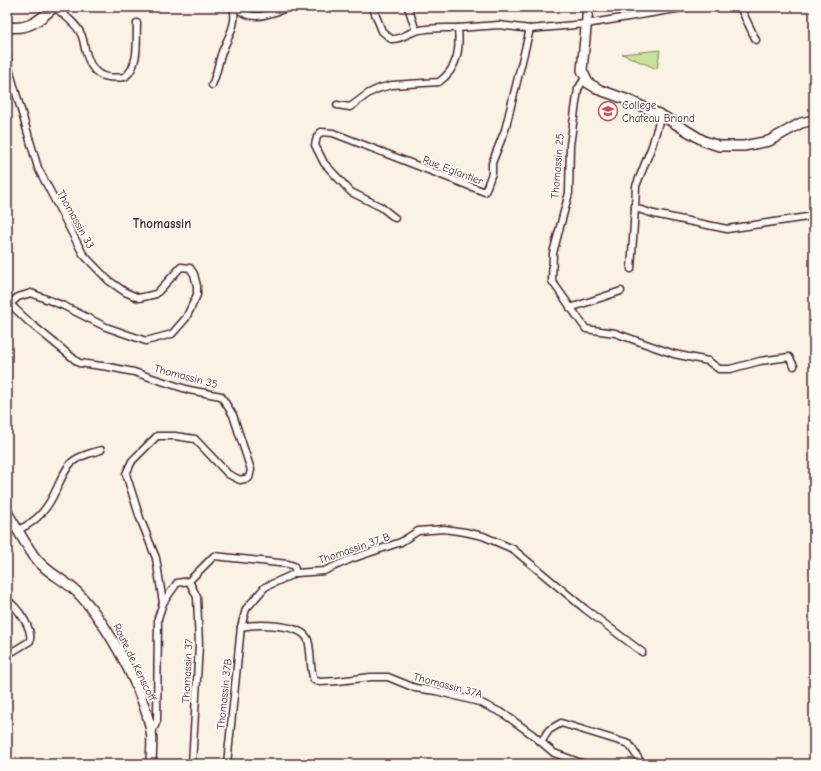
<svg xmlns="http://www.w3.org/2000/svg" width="821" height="771" viewBox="0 0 821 771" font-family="'Comic Neue',sans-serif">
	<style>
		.green { fill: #c7e299; stroke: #888062 }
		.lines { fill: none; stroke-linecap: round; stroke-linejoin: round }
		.street-casing { stroke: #4a1f2b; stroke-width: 9 }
		.secondary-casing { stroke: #4a1f2b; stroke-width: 12 }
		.street { stroke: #fdfcf7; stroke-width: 6 }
		.secondary { stroke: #fdfcf7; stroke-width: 9 }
		.labels { text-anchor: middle; stroke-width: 3.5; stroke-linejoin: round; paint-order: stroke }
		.poi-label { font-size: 11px; fill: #4a1f2b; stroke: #fdfcf7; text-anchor: start }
		.street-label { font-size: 11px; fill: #4a1f2b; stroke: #fdfcf7 }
		.quarter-label { font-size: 13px; font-weight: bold; fill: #4a1f2b; stroke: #fdfcf7 }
	</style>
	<rect width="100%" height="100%" fill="#faf2e5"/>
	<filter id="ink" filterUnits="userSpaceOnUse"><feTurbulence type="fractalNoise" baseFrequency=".025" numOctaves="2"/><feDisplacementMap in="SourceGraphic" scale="8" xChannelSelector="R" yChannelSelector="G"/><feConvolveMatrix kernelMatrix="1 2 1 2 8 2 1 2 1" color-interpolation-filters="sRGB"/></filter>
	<g filter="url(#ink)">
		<polygon class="green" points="660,50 657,69 622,54"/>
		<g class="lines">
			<defs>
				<g id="street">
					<path d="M54,7c9,7 22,16 27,27 2,4 3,10 4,15 6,24 15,31 40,28 15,-12 11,-37 12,-54"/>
					<path d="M236,7c17,16 32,7 51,1"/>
					<polyline points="408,7 416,31"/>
					<polyline points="737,7 741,9 756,40"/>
					<path d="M374,11l8,20 9,8c10,1 16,-6 25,-8 13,-4 28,-3 42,-3"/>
					<polyline points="7,55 9,69 38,168 83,254 108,280 125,292 139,298 156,294 181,267 190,268 194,274 197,286 197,295 186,318 172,334 146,341 106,327 64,306 31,293 18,297 10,304"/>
					<polyline points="585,78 578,89 570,145 569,193 553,253 552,281 586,329 615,333 674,354 708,361 719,369 730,369 760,361 789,357 794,366"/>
					<path d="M212,85c5,-11 6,-22 10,-33 6,-15 16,-29 11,-45"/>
					<path d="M337,105l13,2 19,-14 11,-5 12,-3 47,-3c19,-14 21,-32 19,-54l41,-3 31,4"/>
					<polyline points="661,115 652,146 636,186 635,208 654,214 727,229 814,216"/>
					<polyline points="395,218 381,207 351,192 324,163 315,145 317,137 321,132 333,133 485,192 492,173 492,163 505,130 530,29 586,24 688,7"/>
					<polyline points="631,269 635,208"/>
					<polyline points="7,298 10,304 29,322 79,363 109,367 134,372 189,390 221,396 233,415 251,470 249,478 240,480 228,474 195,439 175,436 157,436 132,461 126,474 140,518 156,558 163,603"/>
					<polyline points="570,308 621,291"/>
					<path d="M18,530c20,-9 30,-22 39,-42 4,-9 8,-19 15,-26 8,-7 19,-9 29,-12"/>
					<path d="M296,573l-31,14 -19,22 -5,18c15,-3 61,-4 67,13 4,14 1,26 6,40l6,2 18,-1 33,-4h17l27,11 21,3 43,11 25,12 29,21 21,18 30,11"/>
					<polyline points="189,581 197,597 199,645 192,764"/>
					<path d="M7,600c10,7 26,28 23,41l-23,14"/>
					<polyline points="152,732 157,721 158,618 163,603 177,583 189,581 214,556 288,564 294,566 296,573 324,571 351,559 401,542 418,531 444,529 465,532 483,536 513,549 585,609 642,652"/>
					<polyline points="541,742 549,730 561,723 629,744 642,764"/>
					<polyline points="227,764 241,627"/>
				</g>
				<g id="secondary">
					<polyline points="588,7 582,70 588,83 600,90 628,100 661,115 704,141 719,146 744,146 769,141 801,123 814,120"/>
					<path d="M7,27c21,3 32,-6 47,-20"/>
					<path d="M7,512c9,15 17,30 27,44 11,16 30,23 44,37 29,30 65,96 73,138 2,10 0,22 0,33"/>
				</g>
			</defs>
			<use href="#street" class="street-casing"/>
			<use href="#secondary" class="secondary-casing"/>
			<use href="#street" class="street"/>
			<use href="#secondary" class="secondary"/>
		</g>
	</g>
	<defs>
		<symbol id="school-ring" viewBox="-11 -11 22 22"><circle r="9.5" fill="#fdfcf7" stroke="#d1495b" stroke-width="1.5"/><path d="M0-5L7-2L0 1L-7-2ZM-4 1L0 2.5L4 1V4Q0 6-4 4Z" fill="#d1495b"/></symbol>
	</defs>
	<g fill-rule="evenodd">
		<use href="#school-ring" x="597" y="100" width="22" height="22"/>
	</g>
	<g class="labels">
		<g class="poi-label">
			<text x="622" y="109">College<tspan x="622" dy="13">Chateau Briand</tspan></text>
		</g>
		<g class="street-label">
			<text transform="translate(557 166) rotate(-85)" y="4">Thomassin 25</text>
			<text transform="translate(453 170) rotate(21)" y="4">Rue Eglantier</text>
			<text transform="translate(76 219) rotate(61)" y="4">Thomassin 33</text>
			<text transform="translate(186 376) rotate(15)" y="4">Thomassin 35</text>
			<text transform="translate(354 548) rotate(-19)" y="4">Thomassin 37 B</text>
			<text transform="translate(135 662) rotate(64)" y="4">Route de Kenscoff</text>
			<text transform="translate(187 671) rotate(-87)" y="4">Thomassin 37</text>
			<text transform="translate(448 685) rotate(15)" y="4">Thomassin 37A</text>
			<text transform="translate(224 694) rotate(-84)" y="4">Thomassin 37B</text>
		</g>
		<g class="quarter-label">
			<text x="162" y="228">Thomassin</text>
		</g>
	</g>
	<rect width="821" height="771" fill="none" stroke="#fdfcf7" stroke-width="24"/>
	<rect x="12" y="12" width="797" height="747" fill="none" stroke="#4a1f2b" stroke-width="1.5" filter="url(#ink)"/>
</svg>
